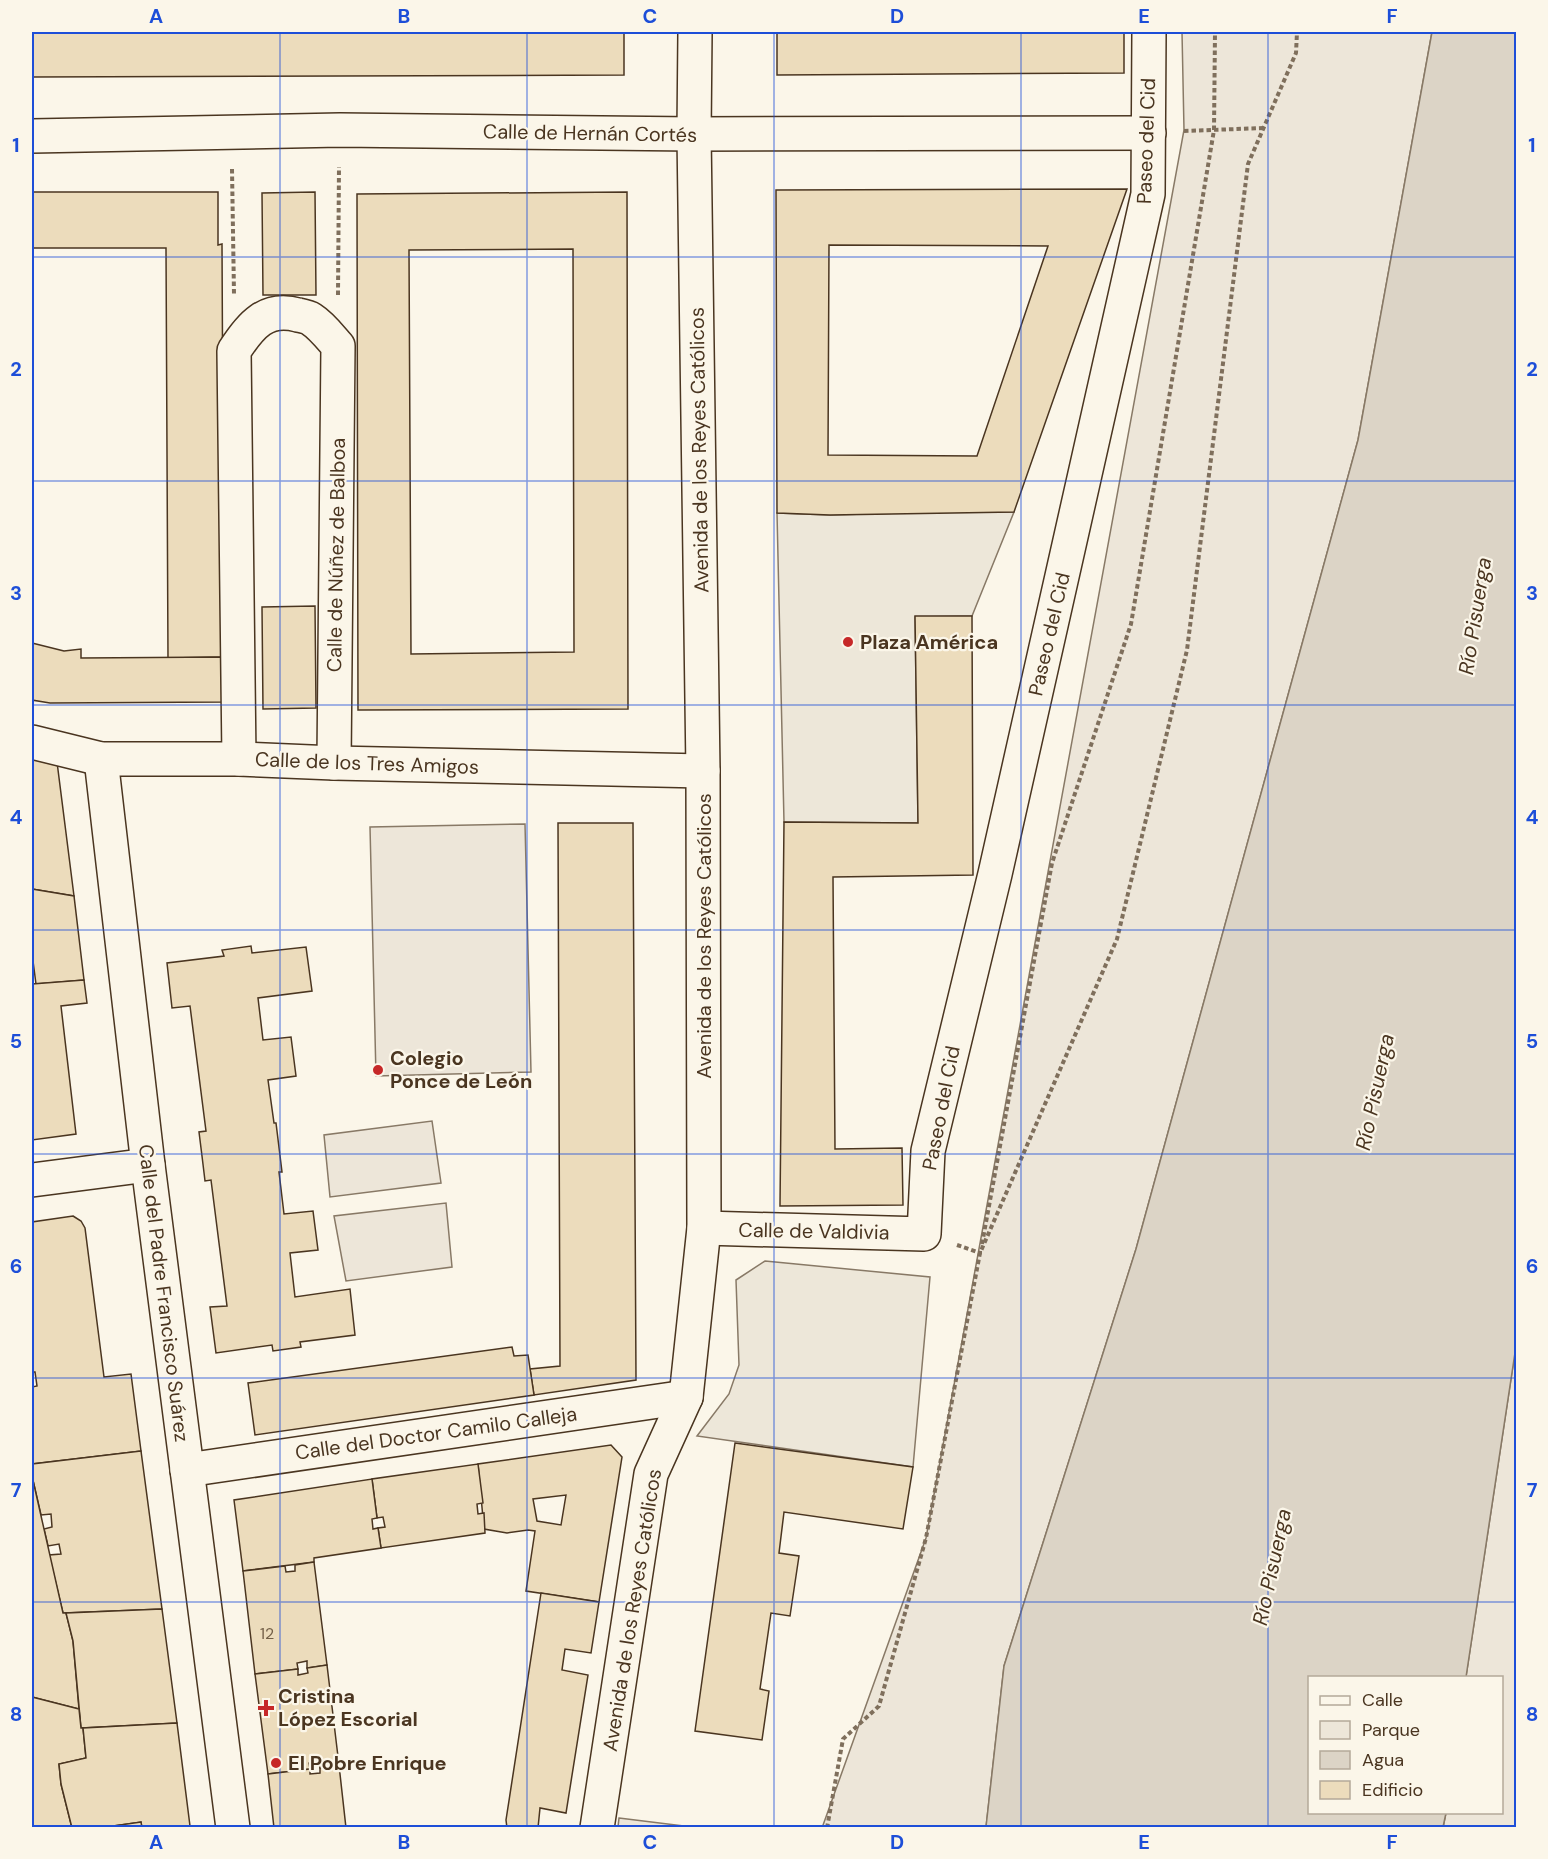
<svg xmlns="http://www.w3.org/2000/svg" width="1548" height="1859" viewBox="0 0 1548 1859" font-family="'DM Sans',sans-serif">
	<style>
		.green { fill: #ede6d9; stroke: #887966; stroke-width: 1.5 }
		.parking { fill: #ede7d9; stroke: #887966; stroke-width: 1.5 }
		.water { fill: #dcd4c6; stroke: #887966; stroke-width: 1.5 }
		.building { fill: #ecdcbc; stroke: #4a3520; stroke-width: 1.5; fill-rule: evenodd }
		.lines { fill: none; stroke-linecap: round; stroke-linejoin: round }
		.minor-casing { stroke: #4a3520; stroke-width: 36 }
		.path { stroke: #7f6f5c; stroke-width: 4; stroke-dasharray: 4.5 3; stroke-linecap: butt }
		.minor { stroke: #fbf6e9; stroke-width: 33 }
		.grid { fill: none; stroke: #1d4ed8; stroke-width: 1.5; stroke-opacity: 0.55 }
		.poi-dot { fill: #c62828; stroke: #fbf6e9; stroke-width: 2 }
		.labels { text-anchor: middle; stroke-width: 4.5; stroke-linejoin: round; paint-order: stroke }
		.number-label { font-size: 16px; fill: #725f47 }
		.street-label { font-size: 20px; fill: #4a3520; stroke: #fbf6e9 }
		.poi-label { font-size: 20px; font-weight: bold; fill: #4a3520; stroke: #fbf6e9; text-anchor: start }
		.water-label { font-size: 21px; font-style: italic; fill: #4a3520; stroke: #fbf6e9 }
		.neatline { fill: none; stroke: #1d4ed8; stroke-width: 2 }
		.grid-label { font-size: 20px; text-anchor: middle; font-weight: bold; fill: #1d4ed8 }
	</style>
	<rect width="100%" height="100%" fill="#fbf6e9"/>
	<g class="green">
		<polygon points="1182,32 1432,32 1358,440 1136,1249 1004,1666 986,1827 822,1828 926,1538 1184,130"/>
		<polygon points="525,824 531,1072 376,1076 370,827"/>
		<polygon points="432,1121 441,1183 330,1197 324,1135"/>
		<polygon points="446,1203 452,1267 346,1281 334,1216"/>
		<polygon points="1516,1346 1516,1827 1443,1828 1446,1813 1502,1812 1502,1678 1466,1677"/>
		<polygon points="619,1818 692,1827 618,1827"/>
	</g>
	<g class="parking">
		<polygon points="937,512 1014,512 972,616 915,617 918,823 784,822 777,513 830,515"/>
		<polygon points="765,1261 930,1277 913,1467 697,1436 729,1394 739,1365 736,1280"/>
	</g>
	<polygon class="water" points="1432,32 1516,32 1516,1346 1466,1677 1310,1678 1310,1812 1446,1813 1443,1827 986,1827 1004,1666 1136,1249 1358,440"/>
	<g class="building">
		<polygon points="32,32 624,32 624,75 32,77"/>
		<polygon points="777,32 1124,32 1124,73 777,75"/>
		<path d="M1127,189l-113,323 -184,3 -53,-2 -1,-323zM829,245l219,1 -71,210 -149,-1z"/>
		<polygon points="32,192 218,192 218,245 222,244 224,657 168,658 166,248 32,248"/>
		<polygon points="315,192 316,295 263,295 262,193"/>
		<path d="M627,192l1,517 -270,1 -1,-516zM573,249l1,403 -163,2 -2,-404z"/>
		<polygon points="315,606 316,708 263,709 262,607"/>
		<polygon points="915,616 972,616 973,875 833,877 835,1149 902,1148 903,1205 780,1206 784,822 918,823"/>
		<polygon points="32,643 64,651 81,649 81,658 224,657 224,702 50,703 32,700"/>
		<polygon points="32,756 57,762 74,896 32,889"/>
		<polygon points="558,823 633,823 636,1380 534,1395 530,1369 560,1366"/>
		<polygon points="32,889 74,896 84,980 36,984 33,961 32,962"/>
		<polygon points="251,946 252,953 306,947 312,991 258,998 263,1040 291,1037 296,1076 268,1080 274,1123 276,1123 282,1172 279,1172 284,1214 313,1211 318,1250 290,1253 295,1297 350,1289 355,1335 300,1342 301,1347 273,1351 272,1345 216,1353 210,1307 227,1306 211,1180 205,1181 202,1156 199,1132 206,1131 190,1006 172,1008 167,963 224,956 222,950"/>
		<polygon points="84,980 87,1003 61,1006 76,1134 32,1140 32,984"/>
		<polygon points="73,1216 81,1221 85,1228 104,1377 131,1374 141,1451 32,1464 32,1387 37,1386 35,1372 32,1372 32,1222"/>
		<polygon points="512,1347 514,1356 528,1355 534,1395 255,1435 248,1383"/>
		<polygon points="735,1443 913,1467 903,1529 784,1512 779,1553 799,1556 790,1616 771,1613 760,1689 769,1691 762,1740 695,1731"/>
		<path d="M611,1445l11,12 -23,145 -73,-11 9,-60 -7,-1 -21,3 -23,-4 -6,-65zM566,1495l-5,30 -24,-4 -4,-22z"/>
		<polygon points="141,1451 162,1609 63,1613 49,1555 61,1554 59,1544 48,1546 44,1529 52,1527 51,1514 41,1515 32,1476 32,1464"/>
		<polygon points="478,1464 483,1503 477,1504 478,1514 484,1513 485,1533 381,1548 378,1528 385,1527 383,1517 377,1518 372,1479"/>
		<polygon points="32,1476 63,1613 66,1613 73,1641 79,1709 32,1697"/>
		<polygon points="372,1479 377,1518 372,1519 373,1529 378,1528 381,1548 314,1558 314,1562 243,1571 234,1500"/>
		<polygon points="314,1562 327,1665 307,1668 307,1661 297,1663 298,1669 255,1674 243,1571 285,1566 286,1572 295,1571 295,1565"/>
		<polygon points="541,1593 599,1602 591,1653 565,1649 562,1670 588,1675 566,1813 540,1808 538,1828 507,1828 506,1820"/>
		<polygon points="162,1609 177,1723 81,1728 73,1641 66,1613"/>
		<polygon points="327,1665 339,1765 320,1768 319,1761 309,1763 310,1769 268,1774 255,1674 298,1669 298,1675 308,1673 307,1668"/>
		<polygon points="32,1697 79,1709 81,1728 83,1728 86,1758 59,1764 61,1784 72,1828 32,1828"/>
		<polygon points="177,1723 190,1826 142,1828 141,1822 99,1828 72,1828 61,1784 59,1764 86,1758 83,1728"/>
		<polygon points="339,1765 346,1828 274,1828 268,1774 310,1769 310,1774 320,1773 320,1768"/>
		<polygon points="141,1822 142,1828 99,1828"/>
	</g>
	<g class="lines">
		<defs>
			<g id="minor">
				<polyline points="32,136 340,130 694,134 1149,133"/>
				<polyline points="32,742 101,759 239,759 334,763 703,771"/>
				<polyline points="101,759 148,1165 233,1828"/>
				<path d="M239,759l-5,-408c16,-25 32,-45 64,-36 5,1 10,2 13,4 11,7 19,18 27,27l-4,417"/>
				<polyline points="32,1180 148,1165"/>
				<polyline points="704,1228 924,1234 928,1151 995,874 1148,194 1149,32"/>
				<polyline points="187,1470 686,1397"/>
				<polyline points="597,1828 651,1474 686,1397 704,1228 703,771 694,134 695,32"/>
			</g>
		</defs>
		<use href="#minor" class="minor-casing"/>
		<g class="path">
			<polyline points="1184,131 1264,128"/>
			<polyline points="232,169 234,294"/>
			<polyline points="338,295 339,167"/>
			<polyline points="982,1244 1052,863 1131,624 1214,130 1215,32"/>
			<polyline points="957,1245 980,1253 980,1251"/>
			<polyline points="827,1828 843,1739 879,1706 926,1538 980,1253 1117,939 1187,650 1248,164 1296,53 1297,32"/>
		</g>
		<use href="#minor" class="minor"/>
	</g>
	<path class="grid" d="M280,32v1796M527,32v1796M774,32v1796M1021,32v1796M1268,32v1796M32,257h1484M32,481h1484M32,705h1484M32,930h1484M32,1154h1484M32,1378h1484M32,1602h1484"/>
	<g class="poi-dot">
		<circle cx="848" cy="642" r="6"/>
		<circle cx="378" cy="1070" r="6"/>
		<path d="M263 1699h6v6h6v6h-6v6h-6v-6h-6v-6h6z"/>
		<circle cx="276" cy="1763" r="6"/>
	</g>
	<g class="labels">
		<g class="number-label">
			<text x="267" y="1639">12</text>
		</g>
		<g class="street-label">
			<text transform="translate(590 133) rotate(1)" y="7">Calle de Hernán Cortés</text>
			<text transform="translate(1146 141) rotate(-88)" y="7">Paseo del Cid</text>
			<text transform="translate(699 450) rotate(-91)" y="7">Avenida de los Reyes Católicos</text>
			<text transform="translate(336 555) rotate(-89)" y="7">Calle de Núñez de Balboa</text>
			<text transform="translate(1049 634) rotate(-77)" y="7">Paseo del Cid</text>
			<text transform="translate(367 763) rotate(2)" y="7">Calle de los Tres Amigos</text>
			<text transform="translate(704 936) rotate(-90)" y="7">Avenida de los Reyes Católicos</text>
			<text transform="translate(941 1108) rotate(-79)" y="7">Paseo del Cid</text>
			<text transform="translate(814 1231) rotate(1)" y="7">Calle de Valdivia</text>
			<text transform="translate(164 1293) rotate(83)" y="7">Calle del Padre Francisco Suárez</text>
			<text transform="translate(436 1433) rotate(-8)" y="7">Calle del Doctor Camilo Calleja</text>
			<text transform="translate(632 1610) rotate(-81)" y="7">Avenida de los Reyes Católicos</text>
		</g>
		<g class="poi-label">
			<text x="860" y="649">Plaza América</text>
			<text x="390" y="1065">Colegio<tspan x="390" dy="23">Ponce de León</tspan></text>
			<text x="278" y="1703">Cristina<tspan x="278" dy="23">López Escorial</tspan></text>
			<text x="288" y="1770">El Pobre Enrique</text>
		</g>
		<g class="water-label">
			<text transform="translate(1475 616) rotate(-81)" y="7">Río Pisuerga</text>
			<text transform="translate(1375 1092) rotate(-78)" y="7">Río Pisuerga</text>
			<text transform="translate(1272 1567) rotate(-78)" y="7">Río Pisuerga</text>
		</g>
	</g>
	<rect width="1548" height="1859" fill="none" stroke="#fbf6e9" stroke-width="66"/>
	<rect x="1308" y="1676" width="195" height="138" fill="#fbf6e9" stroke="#b4a999" stroke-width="1.5"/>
	<rect x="1320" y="1696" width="30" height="9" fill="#fbf6e9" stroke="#b4a999" stroke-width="1.5"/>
	<text x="1362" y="1706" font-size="18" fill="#4a3520">Calle</text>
	<rect x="1320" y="1721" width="30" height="18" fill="#ede6d9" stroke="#b4a999" stroke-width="1.5"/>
	<text x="1362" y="1736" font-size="18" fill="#4a3520">Parque</text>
	<rect x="1320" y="1751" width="30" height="18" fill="#dcd4c6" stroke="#b4a999" stroke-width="1.5"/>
	<text x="1362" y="1766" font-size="18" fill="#4a3520">Agua</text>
	<rect x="1320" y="1781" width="30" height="18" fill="#ecdcbc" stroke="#b4a999" stroke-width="1.5"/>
	<text x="1362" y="1796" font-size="18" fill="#4a3520">Edificio</text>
	<rect x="33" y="33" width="1482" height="1793" class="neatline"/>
	<g class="grid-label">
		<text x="156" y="23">A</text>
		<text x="404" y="23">B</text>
		<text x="650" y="23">C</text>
		<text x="897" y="23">D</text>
		<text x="1144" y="23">E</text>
		<text x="1392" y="23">F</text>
		<text x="16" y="152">1</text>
		<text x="1532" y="152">1</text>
		<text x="16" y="376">2</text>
		<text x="1532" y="376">2</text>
		<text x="16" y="600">3</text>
		<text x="1532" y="600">3</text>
		<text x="16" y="824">4</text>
		<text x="1532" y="824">4</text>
		<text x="16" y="1048">5</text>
		<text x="1532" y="1048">5</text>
		<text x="16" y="1273">6</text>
		<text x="1532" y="1273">6</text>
		<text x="16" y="1497">7</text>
		<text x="1532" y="1497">7</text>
		<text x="16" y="1721">8</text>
		<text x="1532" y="1721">8</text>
		<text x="156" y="1849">A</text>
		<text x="404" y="1849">B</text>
		<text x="650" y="1849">C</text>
		<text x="897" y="1849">D</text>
		<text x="1144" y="1849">E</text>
		<text x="1392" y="1849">F</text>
	</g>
</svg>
